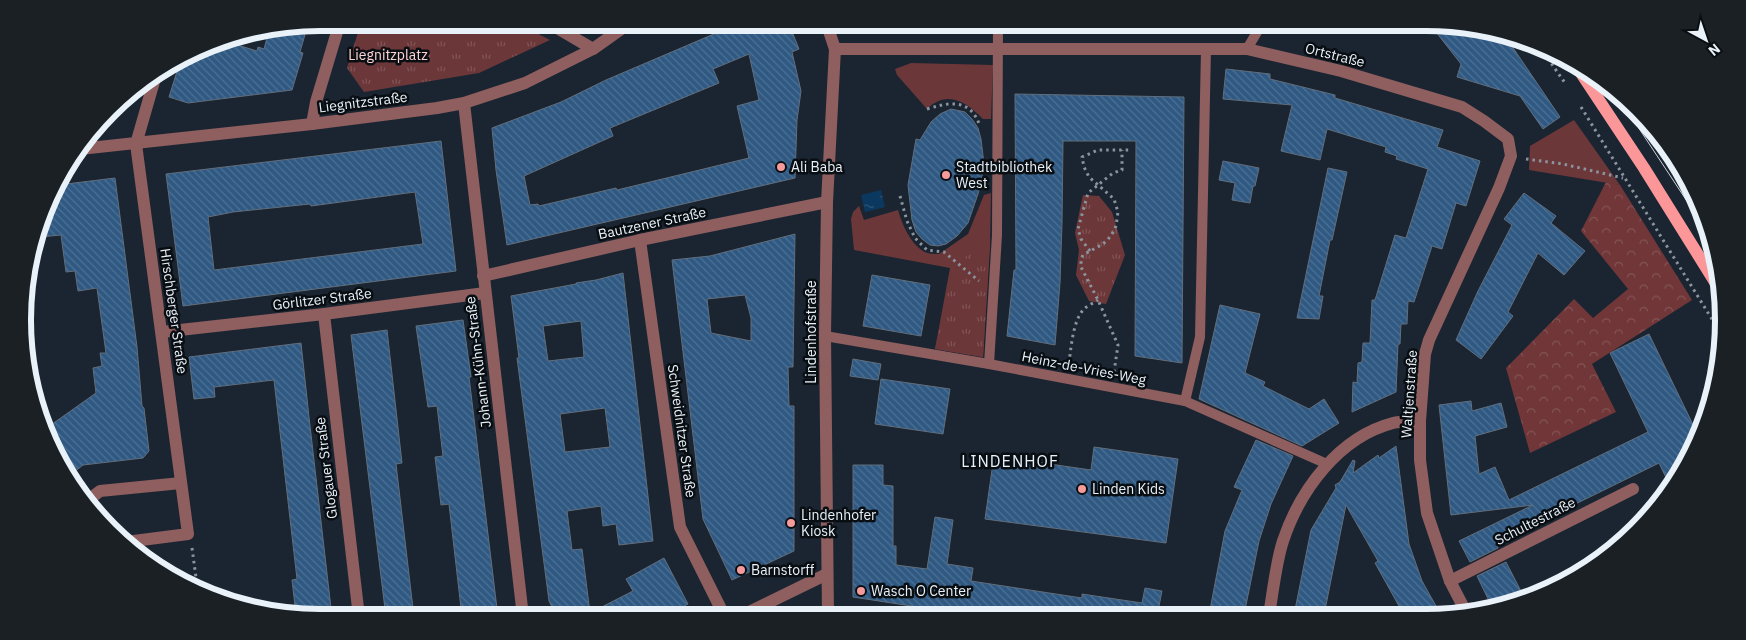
<svg xmlns="http://www.w3.org/2000/svg" width="1746" height="640" viewBox="0 0 1746 640" font-family="'IBM Plex Sans',sans-serif">
	<style>
		.green { fill: #6c3739 }
		.forest { fill: url(#forest-crowns) }
		.park { fill: url(#park-tufts) }
		.water { fill: url(#water-ripples) }
		.building { fill: url(#building-back-hatch); stroke: #616e7d; fill-rule: evenodd }
		.lines { fill: none; stroke-linecap: round; stroke-linejoin: round }
		.path { stroke: #8b949e; stroke-width: 3; stroke-dasharray: 2.5 4; stroke-linecap: butt }
		.service { stroke: #8f5e5f; stroke-width: 10 }
		.minor { stroke: #8f5e5f; stroke-width: 12 }
		.primary { stroke: #fb9799; stroke-width: 12 }
		.tram { stroke: #ccd5dd; stroke-width: 1 }
		.poi-dot { fill: #f59b9c; stroke: #090e13; stroke-width: 2 }
		.labels { text-anchor: middle; stroke-width: 5; stroke-linejoin: round; paint-order: stroke }
		.park-label { font-size: 14px; fill: #fdd5d5; stroke: #090e13 }
		.street-label { font-size: 14px; fill: #e9f1f9; stroke: #090e13 }
		.poi-label { font-size: 14px; fill: #e9f1f9; stroke: #090e13; text-anchor: start }
		.quarter-label { font-size: 16px; letter-spacing: 1px; fill: #e9f1f9; stroke: #090e13 }
		.rim { fill: none; stroke: #e9f1f9; stroke-width: 6 }
	</style>
	<defs>
		<pattern id="forest-crowns" width="20" height="18" patternUnits="userSpaceOnUse" patternTransform="scale(1.25)"><rect width="20" height="18" fill="#703638"/><path d="M2 6a3 3 0 1 1 6 0M12 15a3 3 0 1 1 6 0" fill="none" stroke="#845456"/></pattern>
		<pattern id="park-tufts" width="24" height="20" patternUnits="userSpaceOnUse" patternTransform="scale(1.25)"><rect width="24" height="20" fill="#6c3739"/><path d="M3 7l-1-3M5 7V3M7 7l1-3M15 17l-1-3M17 17v-4M19 17l1-3" fill="none" stroke="#815456"/></pattern>
		<pattern id="water-ripples" width="26" height="14" patternUnits="userSpaceOnUse" patternTransform="scale(1.25)"><rect width="26" height="14" fill="#0b385f"/><path d="M2 4q2-2 4 0t4 0M15 11q2-2 4 0t4 0" fill="none" stroke="#2f5577"/></pattern>
		<pattern id="building-back-hatch" width="6" height="6" patternUnits="userSpaceOnUse" patternTransform="scale(1.25)"><rect width="6" height="6" fill="#2f5982"/><path d="M-1 5l2 2M0 0l6 6M5-1l2 2" fill="none" stroke="#4d7194"/></pattern>
	</defs>
	<rect width="100%" height="100%" fill="#1a2531"/>
	<g class="green">
		<path d="M911,63l82,2 -2,54h-8c-16,-16 -35,-30 -56,-10l-30,-34 -2,-6z"/>
		<polygon points="1574,120 1620,185 1529,170 1530,146"/>
		<path d="M991,193l-1,52 -7,112 -48,-8 15,-81 -96,-18 -3,-31 2,-7 6,-6 5,14 34,-10c4,14 12,33 25,41 4,3 11,3 16,3l29,-20 16,-39z"/>
	</g>
	<polygon class="forest" points="1606,182 1620,185 1692,300 1592,364 1616,412 1530,453 1506,368 1574,299 1593,318 1628,289 1581,231"/>
	<g class="park">
		<polygon points="361,23 517,23 550,40 479,73 364,92 347,68"/>
		<polygon points="1083,195 1099,196 1112,212 1125,255 1106,304 1089,301 1076,275 1079,250 1075,233"/>
		<polygon points="990,245 983,357 935,349 950,282 967,255"/>
	</g>
	<polygon class="water" points="881,190 885,207 865,212 861,195"/>
	<g class="building">
		<path d="M742,22h46l11,27 -7,3 9,39 -4,29 -2,58 -288,67 -11,-75 -4,-42 69,-26 45,-22zM749,54l10,46 -22,6 12,52 -132,32 -1,-2 -77,18 -1,-2 -8,1 -6,-29 89,-40 -3,-8 109,-45 -6,-14z"/>
		<polygon points="1429,23 1503,33 1560,117 1543,129 1520,96 1457,77 1461,64"/>
		<polygon points="308,24 300,52 303,53 292,90 188,103 169,97 179,65 221,40 257,51 258,47 264,49 269,31"/>
		<polygon points="1226,69 1270,74 1270,79 1335,95 1335,98 1443,130 1437,147 1480,161 1466,206 1456,203 1442,249 1432,246 1414,302 1408,301 1407,324 1401,324 1400,344 1398,344 1396,392 1352,412 1353,382 1357,383 1358,363 1362,362 1363,343 1370,343 1372,300 1375,300 1395,235 1406,238 1428,169 1396,159 1397,156 1385,152 1386,147 1327,129 1320,160 1281,151 1292,105 1223,99"/>
		<polygon points="1015,94 1184,97 1182,363 1135,356 1136,141 1063,141 1062,223 1060,283 1055,345 1007,336 1014,270 1016,270"/>
		<polygon points="951,109 965,112 972,119 978,128 981,139 984,164 980,188 968,223 957,236 946,244 938,246 930,245 922,239 916,232 912,220 908,185 916,139 920,140 931,122 940,114"/>
		<path d="M441,141l15,130 -273,35 -17,-132zM415,192l8,52 -209,26 -6,-53 25,-5 77,-8 1,2z"/>
		<polygon points="1223,161 1259,168 1255,186 1253,186 1250,203 1232,200 1235,183 1219,180"/>
		<polygon points="1328,168 1347,172 1332,240 1330,240 1319,296 1323,296 1319,319 1297,318"/>
		<polygon points="115,178 137,347 142,406 144,408 149,451 143,458 83,465 69,476 48,427 96,393 93,368 102,366 100,353 106,353 97,288 78,291 75,271 66,272 61,235 40,237 58,185"/>
		<polygon points="1524,193 1556,216 1551,223 1585,251 1564,275 1538,253 1508,312 1513,316 1481,359 1456,340 1478,291 1512,225 1504,219"/>
		<path d="M795,234l-2,133h-5l1,39h5v145l-62,29 -29,-61 -31,-259 38,-4zM745,295l6,23v23l-40,-8 -4,-34z"/>
		<path d="M623,273l30,268 -34,4 -3,-21 -13,2 -2,-20 -34,5 5,39 10,-1 8,64 43,-22 -7,-12 38,-21 24,46 -24,13h-107l-8,-16 -32,-243h2l-8,-62 65,-12v-1l20,-3zM581,321l3,36 -36,4 -5,-35zM605,408l5,39 -45,5 -5,-38z"/>
		<polygon points="872,275 930,285 921,336 863,326"/>
		<polygon points="1220,305 1260,314 1245,373 1265,382 1263,386 1309,409 1324,399 1339,423 1302,446 1199,399"/>
		<polygon points="463,320 471,377 469,377 498,617 462,617 449,504 441,505 435,457 443,456 437,406 428,407 416,326"/>
		<polygon points="387,330 402,463 396,464 414,617 386,617 351,335"/>
		<polygon points="1649,334 1698,435 1684,469 1670,486 1659,463 1496,543 1498,548 1470,562 1459,541 1533,505 1451,515 1439,405 1471,401 1472,411 1501,403 1507,427 1475,436 1479,474 1495,467 1509,500 1648,432 1610,353"/>
		<polygon points="301,343 309,417 332,617 296,614 292,580 297,579 274,380 214,387 215,397 194,399 189,357"/>
		<polygon points="853,359 881,364 878,380 850,376"/>
		<polygon points="881,379 950,389 943,434 875,424"/>
		<polygon points="1256,440 1293,456 1271,504 1259,541 1244,615 1209,615 1225,531 1242,490 1234,487"/>
		<polygon points="1396,446 1409,544 1422,581 1441,615 1404,615 1375,563 1378,561 1346,505 1324,615 1294,615 1311,530 1336,488 1335,485 1340,482 1353,460 1355,461 1353,473 1378,455 1379,458"/>
		<polygon points="1094,447 1178,459 1166,543 985,519 994,456 1091,470"/>
		<polygon points="853,465 883,465 883,485 893,486 893,546 896,546 896,565 927,569 935,517 953,520 947,564 973,568 971,581 1082,598 1082,594 1142,603 1145,588 1162,591 1157,616 976,616 853,597"/>
		<polygon points="1506,562 1524,597 1492,607 1477,576"/>
	</g>
	<g class="lines">
		<g class="path">
			<polyline points="1544,53 1565,83"/>
			<polyline points="1581,107 1718,329"/>
			<path d="M927,109c23,-7 43,-11 53,17"/>
			<polyline points="1526,159 1563,164 1623,178"/>
			<polyline points="900,196 907,221 915,238 927,250 944,252 979,281"/>
			<polyline points="1090,251 1081,239 1078,229 1088,193 1113,173 1122,170 1122,150"/>
			<path d="M1069,363c2,-15 4,-43 15,-54 4,-4 10,-6 14,-9"/>
			<polyline points="1114,372 1118,345 1098,300 1081,267 1081,259 1083,255 1103,244 1111,236 1116,226 1118,212 1114,199 1089,177 1084,167 1082,157 1098,150 1130,150"/>
			<polyline points="192,548 197,585"/>
			<polyline points="153,555 155,564"/>
		</g>
		<g class="service">
			<polyline points="1247,49 1263,22"/>
			<polyline points="825,336 989,364 1185,401 1327,464"/>
			<polyline points="989,364 997,235 998,22"/>
			<polyline points="1185,401 1200,337 1206,49"/>
		</g>
		<g class="minor">
			<polyline points="547,22 593,49"/>
			<polyline points="826,22 835,49 827,202 825,336 828,616"/>
			<polyline points="835,49 1247,49 1341,71 1462,107 1484,121 1508,139 1511,156 1499,188 1429,340 1425,354 1420,421 1420,460 1427,513 1450,581 1467,614"/>
			<polyline points="464,103 522,608 527,617"/>
			<polyline points="312,124 316,102 340,22"/>
			<polyline points="80,149 312,124 437,108 464,103 525,83 593,49 631,22"/>
			<polyline points="640,240 680,527 725,617"/>
			<polyline points="483,276 640,240 827,202"/>
			<polyline points="324,314 359,617"/>
			<polyline points="162,332 324,314 485,293"/>
			<polyline points="87,501 100,491 181,483"/>
			<polyline points="126,542 188,534 136,144 155,78"/>
			<polyline points="1450,581 1633,489"/>
			<path d="M1269,615c4,-23 7,-53 14,-74 17,-51 56,-104 110,-118 8,-2 19,-1 27,-2"/>
			<polyline points="739,617 827,574"/>
		</g>
		<polyline class="primary" points="1579,70 1644,168 1720,290"/>
		<g class="tram">
			<polyline points="1617,95 1702,224"/>
			<polyline points="1670,156 1688,183"/>
		</g>
	</g>
	<g class="poi-dot">
		<circle cx="781" cy="167" r="5"/>
		<circle cx="946" cy="175" r="5"/>
		<circle cx="1082" cy="489" r="5"/>
		<circle cx="791" cy="523" r="5"/>
		<circle cx="741" cy="570" r="5"/>
		<circle cx="861" cy="591" r="5"/>
	</g>
	<g class="labels">
		<g class="park-label">
			<text x="388" y="60">Liegnitzplatz</text>
		</g>
		<g class="street-label">
			<text transform="translate(1335 55) rotate(14)" y="5">Ortstraße</text>
			<text transform="translate(363 102) rotate(-7)" y="5">Liegnitzstraße</text>
			<text transform="translate(652 223) rotate(-12)" y="5">Bautzener Straße</text>
			<text transform="translate(322 299) rotate(-7)" y="5">Görlitzer Straße</text>
			<text transform="translate(174 311) rotate(82)" y="5">Hirschberger Straße</text>
			<text transform="translate(811 332) rotate(-90)" y="5">Lindenhofstraße</text>
			<text transform="translate(478 362) rotate(-97)" y="5">Johann-Kühn-Straße</text>
			<text transform="translate(1084 368) rotate(11)" y="5">Heinz-de-Vries-Weg</text>
			<text transform="translate(1409 394) rotate(-86)" y="5">Waltjenstraße</text>
			<text transform="translate(682 431) rotate(82)" y="5">Schweidnitzer Straße</text>
			<text transform="translate(326 468) rotate(-97)" y="5">Glogauer Straße</text>
			<text transform="translate(1535 521) rotate(-27)" y="5">Schultestraße</text>
		</g>
		<g class="poi-label">
			<text x="791" y="172">Ali Baba</text>
			<text x="956" y="172">Stadtbibliothek<tspan x="956" dy="16">West</tspan></text>
			<text x="1092" y="494">Linden Kids</text>
			<text x="801" y="520">Lindenhofer<tspan x="801" dy="16">Kiosk</tspan></text>
			<text x="751" y="575">Barnstorff</text>
			<text x="871" y="596">Wasch O Center</text>
		</g>
		<g class="quarter-label">
			<text x="1010" y="467">LINDENHOF</text>
		</g>
	</g>
	<path d="M0 0H1746V640H0ZM320 31H1426A289 289 0 0 1 1715 320V320A289 289 0 0 1 1426 609H320A289 289 0 0 1 31 320V320A289 289 0 0 1 320 31Z" fill="#1b2025" fill-rule="evenodd"/>
	<path class="rim" d="M320 31H1426A289 289 0 0 1 1715 320V320A289 289 0 0 1 1426 609H320A289 289 0 0 1 31 320V320A289 289 0 0 1 320 31Z"/>
	<g transform="translate(1706 40) rotate(140)" stroke="#090e13" stroke-width="4" paint-order="stroke">
	<path d="M0-4L9 19L0 12L-9 19Z" fill="#e9f1f9"/>
	<text y="-8" font-size="14" font-weight="bold" text-anchor="middle" fill="#e9f1f9">N</text>
	</g>
</svg>
